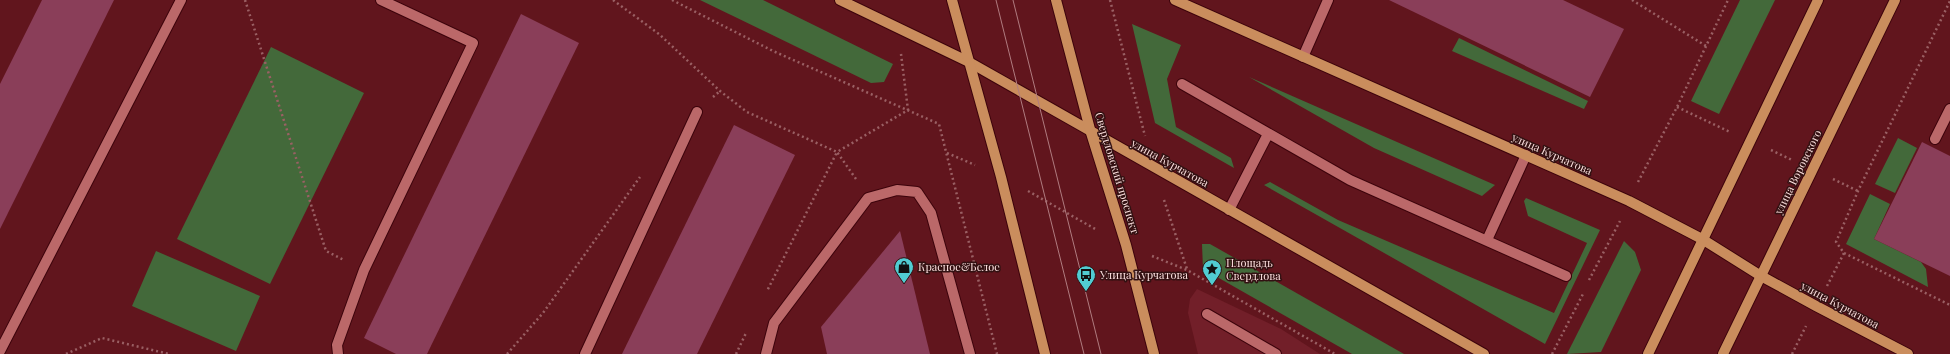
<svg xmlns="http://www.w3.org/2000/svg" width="1950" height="354" viewBox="0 0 1950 354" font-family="'Playfair Display',serif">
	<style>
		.built { fill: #721f29 }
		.green { fill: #43693a }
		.building { fill: #8a3e59 }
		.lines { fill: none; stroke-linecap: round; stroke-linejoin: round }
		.minor-casing { stroke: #3c030b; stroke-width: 12 }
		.major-casing { stroke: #3c030b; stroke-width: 12 }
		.path { stroke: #9a6064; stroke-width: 2.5; stroke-dasharray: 2 3; stroke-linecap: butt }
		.minor { stroke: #bb6869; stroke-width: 10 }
		.major { stroke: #ca8d5d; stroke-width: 10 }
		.tram { stroke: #b07c80; stroke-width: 1 }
		.labels { text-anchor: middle; stroke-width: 3; stroke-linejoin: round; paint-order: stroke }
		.street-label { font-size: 11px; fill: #fbdedd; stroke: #321112 }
		.poi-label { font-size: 11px; fill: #fbdedd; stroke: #321112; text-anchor: start }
	</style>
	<rect width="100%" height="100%" fill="#61151d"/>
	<polygon class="built" points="1197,289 1281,329 1320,354 1198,354 1188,313 1190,299"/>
	<g class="green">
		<polygon points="700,0 763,0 893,64 884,82 871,83"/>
		<polygon points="1740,0 1775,0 1719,114 1691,101"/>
		<polygon points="1132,24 1181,45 1167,79 1176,127 1231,158 1234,168 1155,123"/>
		<polygon points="1459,38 1588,101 1584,109 1452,51"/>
		<polygon points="271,47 364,93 270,284 177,239"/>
		<polygon points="1249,77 1495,185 1482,196 1374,148"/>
		<polygon points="1898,138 1917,148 1895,193 1875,184"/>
		<polygon points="1270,182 1338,220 1554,313 1587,243 1528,216 1524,201 1526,198 1600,230 1545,344 1264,185"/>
		<polygon points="1870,194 1890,204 1874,239 1921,262 1926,269 1928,287 1846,244"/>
		<polygon points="1624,241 1635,252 1641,270 1601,352 1567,354"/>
		<polygon points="1202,244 1210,244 1404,354 1352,354 1203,269"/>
		<polygon points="156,251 260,296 236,351 132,306"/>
	</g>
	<g class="building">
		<polygon points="42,0 114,0 0,229 0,84"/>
		<polygon points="1389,0 1563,0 1624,29 1590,97"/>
		<polygon points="521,14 579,43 427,354 396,354 364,338"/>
		<polygon points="734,125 795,155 697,354 622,354"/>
		<polygon points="1922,142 1950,156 1950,276 1874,239"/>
		<polygon points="900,231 930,354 827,354 821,327"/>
	</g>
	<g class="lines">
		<defs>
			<g id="minor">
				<polyline points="1303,57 1328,0"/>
				<polyline points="1182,84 1350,180 1566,276"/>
				<polyline points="1935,139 1950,109"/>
				<polyline points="1229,210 1268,134"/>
				<polyline points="1487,240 1526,155"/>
				<polyline points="1207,314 1276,354"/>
				<polyline points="0,351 181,0"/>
				<polyline points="338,354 337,345 364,270 473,43 381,0"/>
				<polyline points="585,354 697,112"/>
				<polyline points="766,354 774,323 868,198 897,190 917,192 931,213 970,354"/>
			</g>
			<g id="major">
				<polyline points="840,0 969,62 1484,354"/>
				<polyline points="952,0 1001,177 1045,354"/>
				<polyline points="1056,0 1091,133 1126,245 1154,354"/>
				<polyline points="1175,0 1629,201 1702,239 1761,276 1816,306 1908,354"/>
				<polyline points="1648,354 1818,0"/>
				<polyline points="1723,354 1895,0"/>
			</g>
		</defs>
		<use href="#minor" class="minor-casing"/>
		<use href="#major" class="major-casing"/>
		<g class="path">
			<polyline points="245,0 326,251 344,260"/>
			<polyline points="613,0 659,34 720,91 747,112 837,152 767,291"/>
			<polyline points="672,0 773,51 939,124 997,354"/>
			<polyline points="1110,0 1145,136"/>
			<polyline points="1632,0 1706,46"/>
			<polyline points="713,97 720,91"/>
			<polyline points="1677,107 1730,132"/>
			<polyline points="1771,150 1792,160"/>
			<polyline points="947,153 975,165"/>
			<polyline points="856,179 837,152 908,110 901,54"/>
			<polyline points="1833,179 1858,191"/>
			<polyline points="1638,182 1677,107 1728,0"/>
			<polyline points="1028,191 1097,230"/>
			<polyline points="1164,200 1187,269"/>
			<polyline points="1844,253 1950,305"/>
			<polyline points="1152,256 1187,270 1335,354"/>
			<polyline points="1589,280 1620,221"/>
			<polyline points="1827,286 1844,253 1836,242 1858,191 1950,1"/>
			<polyline points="66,354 102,338 169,354"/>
			<polyline points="507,354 543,313 640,177"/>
			<polyline points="736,354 746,333"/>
			<polyline points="1552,354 1584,292"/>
			<polyline points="1792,354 1806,326"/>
		</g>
		<use href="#minor" class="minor"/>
		<use href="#major" class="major"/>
		<g class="tram">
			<polyline points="996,0 1084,354"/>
			<polyline points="1013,0 1101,354"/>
		</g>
	</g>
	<defs>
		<symbol id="shop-pin" viewBox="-11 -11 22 30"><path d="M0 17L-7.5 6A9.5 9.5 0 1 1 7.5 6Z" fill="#51ccd2" stroke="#321112"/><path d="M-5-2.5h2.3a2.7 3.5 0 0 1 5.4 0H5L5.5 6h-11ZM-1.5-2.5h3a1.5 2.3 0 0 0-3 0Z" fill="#111"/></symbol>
		<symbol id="sight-pin" viewBox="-11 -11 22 30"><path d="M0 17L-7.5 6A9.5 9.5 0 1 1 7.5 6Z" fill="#51ccd2" stroke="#321112"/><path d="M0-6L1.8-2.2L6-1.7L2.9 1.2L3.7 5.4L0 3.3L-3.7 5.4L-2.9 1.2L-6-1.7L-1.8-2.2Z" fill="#111"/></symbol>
		<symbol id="bus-pin" viewBox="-11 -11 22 30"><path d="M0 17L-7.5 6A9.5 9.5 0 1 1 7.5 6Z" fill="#51ccd2" stroke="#321112"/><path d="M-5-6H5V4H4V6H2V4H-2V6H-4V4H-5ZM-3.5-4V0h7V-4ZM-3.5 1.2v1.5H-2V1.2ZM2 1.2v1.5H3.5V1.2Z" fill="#111"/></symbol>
	</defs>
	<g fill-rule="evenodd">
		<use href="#shop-pin" x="893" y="256" width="22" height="30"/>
		<use href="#sight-pin" x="1201" y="258" width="22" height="30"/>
		<use href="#bus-pin" x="1075" y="264" width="22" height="30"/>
	</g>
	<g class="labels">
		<g class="street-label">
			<text transform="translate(1552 154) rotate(24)" y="4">улица Курчатова</text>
			<text transform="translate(1170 163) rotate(29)" y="4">улица Курчатова</text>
			<text transform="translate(1798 172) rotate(-64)" y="4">улица Воровского</text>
			<text transform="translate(1117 173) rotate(73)" y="4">Свердловский проспект</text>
			<text transform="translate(1840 305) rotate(28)" y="4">улица Курчатова</text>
		</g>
		<g class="poi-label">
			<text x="1226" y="267">Площадь<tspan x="1226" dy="13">Свердлова</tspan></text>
			<text x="918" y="271">Красное&amp;Белое</text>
			<text x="1100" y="279">Улица Курчатова</text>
		</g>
	</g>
</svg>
